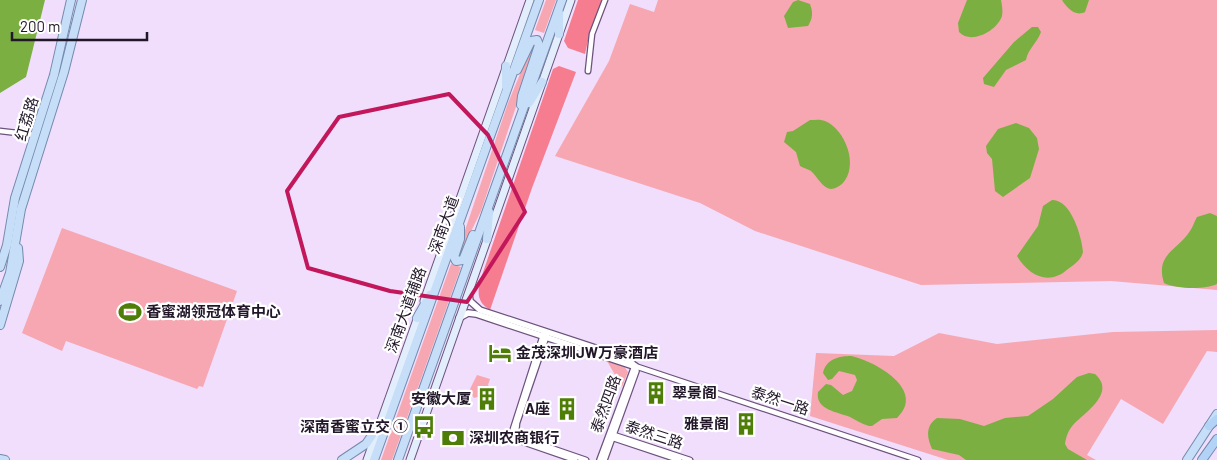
<svg xmlns="http://www.w3.org/2000/svg" width="1217" height="460" viewBox="0 0 1217 460" font-family="Barlow,'Noto Sans SC',sans-serif">
	<style>
		.green { fill: #f7a7b1 }
		.forest { fill: #f67c90 }
		.water { fill: #7baf42 }
		.lines { fill: none; stroke-linecap: round; stroke-linejoin: round }
		.minor-casing { stroke: #6c527d; stroke-width: 7 }
		.tertiary-casing { stroke: #6c527d; stroke-width: 8 }
		.secondary-casing { stroke: #6c527d; stroke-width: 9 }
		.primary-casing { stroke: #748aad; stroke-width: 10 }
		.trunk-casing { stroke: #748aad; stroke-width: 10 }
		.minor { stroke: #fff; stroke-width: 4.5 }
		.tertiary { stroke: #fff; stroke-width: 5.5 }
		.secondary { stroke: #e2eefc; stroke-width: 7 }
		.primary { stroke: #c6def8; stroke-width: 8 }
		.trunk { stroke: #b3d3f6; stroke-width: 8 }
		.marked { fill: none; stroke: #c2185b; stroke-width: 4; stroke-linejoin: round }
		.labels { text-anchor: middle; stroke-width: 4.5; stroke-linejoin: round; paint-order: stroke }
		.street-label { font-size: 15px; fill: #221729; stroke: #fff }
		.poi-label { font-size: 15px; font-weight: bold; fill: #221729; stroke: #fff; text-anchor: start }
	</style>
	<rect width="100%" height="100%" fill="#f0defc"/>
	<g class="green">
		<polygon points="546,0 556,0 544,33 535,30"/>
		<polygon points="658,0 1217,0 1217,290 1111,281 921,285 755,231 700,203 555,156 609,61 630,4 654,12"/>
		<polygon points="535,44 536,47 481,211 458,258 457,254 508,103 532,45"/>
		<polygon points="62,228 237,291 203,387 199,386 197,389 66,341 62,351 22,333"/>
		<polygon points="451,264 461,267 392,460 381,460"/>
		<polygon points="1217,330 1217,352 1207,351 1163,424 1121,399 1087,455 1096,460 948,460 810,416 816,353 894,356 939,333 997,344 1113,332"/>
		<polygon points="607,361 624,366 628,372 622,387"/>
		<polygon points="477,375 490,379 488,385 494,392 474,398 469,391"/>
	</g>
	<g class="forest">
		<polygon points="578,0 602,0 589,36 585,54 568,48 564,41"/>
		<path d="M559,66l17,6 -44,116 -42,122c-12,-7 -13,-16 -10,-29l73,-212z"/>
	</g>
	<g class="water">
		<polygon points="0,0 45,0 26,77 0,93"/>
		<path d="M798,0l12,4c3,8 3,14 -2,22l-20,2 -4,-12 9,-14z"/>
		<path d="M967,0h34c1,5 2,11 1,16 -5,15 -31,29 -43,16l-1,-9z"/>
		<path d="M1062,0h27l-4,12c-10,5 -18,-4 -23,-12z"/>
		<path d="M1032,27h6l3,5c-4,11 -13,17 -15,28l-20,10 -12,17 -10,-3 -1,-6 31,-36z"/>
		<path d="M810,120c5,0 10,-1 15,1 20,8 35,45 17,63 -3,2 -7,5 -11,5 -9,-1 -14,-13 -20,-18 -3,-2 -8,-3 -11,-5l-4,-14 -12,-10 3,-10 6,-1z"/>
		<polygon points="1016,123 1029,128 1037,138 1039,149 1030,178 1003,197 995,191 992,159 987,153 986,146 998,129"/>
		<path d="M1052,200c19,-1 30,37 31,52 -2,8 -8,12 -15,17 -19,17 -39,7 -51,-13l21,-30 5,-20z"/>
		<path d="M1210,213l7,3v68c-13,6 -40,5 -53,-1 -9,-29 13,-32 26,-52 3,-4 4,-9 7,-14z"/>
		<path d="M851,356c24,5 76,34 46,62l-15,1 -10,7h-3c-7,-2 -13,-6 -19,-9 -12,-5 -35,-7 -32,-25l8,-8 5,1 12,10 9,-4 5,-11 -2,-5 -16,-4 -7,8 -4,1 -5,-7c3,-14 16,-17 28,-17z"/>
		<path d="M1089,373l6,1c22,19 -11,39 -22,51 -5,6 -7,12 -8,19l3,5 19,11h-121l-7,-5 -27,-6c-5,-11 -7,-23 5,-31l23,1 24,7 21,-8 23,-2 25,-17 24,-22z"/>
	</g>
	<g class="lines">
		<defs>
			<g id="minor">
				<polyline points="588,71 592,34 605,0"/>
				<polyline points="0,131 35,135"/>
				<polyline points="543,335 512,432 520,441 575,460"/>
				<polyline points="547,335 517,423 516,433 522,438 586,460"/>
				<polyline points="635,366 918,460"/>
				<polyline points="611,434 690,460"/>
				<polyline points="610,437 679,460"/>
			</g>
			<g id="tertiary">
				<polyline points="469,293 470,301 480,310 626,358 635,366"/>
				<polyline points="459,318 468,313 476,314 633,366"/>
				<polyline points="600,460 635,366"/>
				<polyline points="604,460 636,371 635,366"/>
			</g>
			<g id="secondary">
				<polyline points="424,301 530,0"/>
				<polyline points="367,460 419,314"/>
				<polyline points="410,460 571,0"/>
			</g>
			<g id="primary">
				<polyline points="559,34 559,13"/>
				<polyline points="517,70 531,41 537,40 539,45 522,96 521,105"/>
				<polyline points="506,86 506,66"/>
				<polyline points="529,103 542,82"/>
				<polyline points="460,227 460,239 454,257 456,261 463,260 473,235"/>
				<polyline points="487,239 489,212"/>
				<polyline points="0,267 7,245 15,198 54,75 71,0"/>
				<polyline points="0,301 10,273 21,209 64,72 82,0"/>
				<polyline points="417,318 430,295"/>
				<polyline points="0,325 19,261 18,248"/>
				<polyline points="0,459 5,460"/>
				<polyline points="342,460 366,444 381,422"/>
				<polyline points="374,460 539,0"/>
				<polyline points="398,460 562,0"/>
				<polyline points="1187,460 1217,414"/>
			</g>
			<g id="trunk">
				<polyline points="1209,426 1217,419"/>
				<polyline points="1202,460 1217,439"/>
			</g>
		</defs>
		<use href="#minor" class="minor-casing"/>
		<use href="#tertiary" class="tertiary-casing"/>
		<use href="#secondary" class="secondary-casing"/>
		<use href="#primary" class="primary-casing"/>
		<use href="#trunk" class="trunk-casing"/>
		<use href="#minor" class="minor"/>
		<use href="#tertiary" class="tertiary"/>
		<use href="#secondary" class="secondary"/>
		<use href="#primary" class="primary"/>
		<use href="#trunk" class="trunk"/>
	</g>
	<path class="marked" d="M449,94l39,41 37,77 -58,90 -77,-11 -82,-23 -21,-77 52,-74z"/>
	<defs>
		<symbol id="stadium-bare" viewBox="-9 -9 18 18"><path d="M0-5a6.5 5 0 1 0 0 10a6.5 5 0 1 0 0-10ZM-3.5-1.8h7v3.6h-7Z" fill="#4f7e08" stroke="#fff" stroke-width="2.5" paint-order="stroke"/></symbol>
		<symbol id="hotel-bare" viewBox="-9 -9 18 18"><path d="M-6-4.5h1.5V1H6V5H4.5V3h-9V5H-6ZM-4 0a1.8 1.8 0 1 1 3.6 0ZM.5 0V-2.5h3Q6-2.5 6 0Z" fill="#4f7e08" stroke="#fff" stroke-width="2.5" paint-order="stroke"/></symbol>
		<symbol id="building-bare" viewBox="-9 -9 18 18"><path d="M-4-6H4V6H1V3H-1V6H-4ZM-2.5-4.3h1.7v1.8h-1.7ZM.8-4.3h1.7v1.8H.8ZM-2.5-1h1.7V.8h-1.7ZM.8-1h1.7V.8H.8Z" fill="#4f7e08" stroke="#fff" stroke-width="2.5" paint-order="stroke"/></symbol>
		<symbol id="bus-bare" viewBox="-9 -9 18 18"><path d="M-5-6H5V4H4V6H2V4H-2V6H-4V4H-5ZM-3.5-4V0h7V-4ZM-3.5 1.2v1.5H-2V1.2ZM2 1.2v1.5H3.5V1.2Z" fill="#4f7e08" stroke="#fff" stroke-width="2.5" paint-order="stroke"/></symbol>
		<symbol id="bank-bare" viewBox="-9 -9 18 18"><path d="M-6-4H6V4H-6ZM0-2.3a2.3 2.3 0 1 0 0 4.6a2.3 2.3 0 1 0 0-4.6Z" fill="#4f7e08" stroke="#fff" stroke-width="2.5" paint-order="stroke"/></symbol>
	</defs>
	<g fill-rule="evenodd">
		<use href="#stadium-bare" x="114" y="296" width="32" height="32"/>
		<use href="#hotel-bare" x="484" y="337" width="32" height="32"/>
		<use href="#building-bare" x="640" y="377" width="32" height="32"/>
		<use href="#building-bare" x="471" y="383" width="32" height="32"/>
		<use href="#building-bare" x="551" y="393" width="32" height="32"/>
		<use href="#building-bare" x="730" y="408" width="32" height="32"/>
		<use href="#bus-bare" x="408" y="411" width="32" height="32"/>
		<use href="#bank-bare" x="437" y="422" width="32" height="32"/>
	</g>
	<g class="labels">
		<g class="street-label">
			<text transform="translate(27 119) rotate(-73)" y="5">红荔路</text>
			<text transform="translate(444 225) rotate(-70)" y="5">深南大道</text>
			<text transform="translate(406 310) rotate(-70)" y="5">深南大道辅路</text>
			<text transform="translate(780 401) rotate(18)" y="5">泰然一路</text>
			<text transform="translate(606 404) rotate(-70)" y="5">泰然四路</text>
			<text transform="translate(654 435) rotate(18)" y="5">泰然三路</text>
		</g>
		<g class="poi-label">
			<text x="146" y="317">香蜜湖领冠体育中心</text>
			<text x="516" y="358">金茂深圳JW万豪酒店</text>
			<text x="672" y="398">翠景阁</text>
			<text x="471" y="404" text-anchor="end">安徽大厦</text>
			<text x="550" y="414" text-anchor="end">A座</text>
			<text x="729" y="429" text-anchor="end">雅景阁</text>
			<text x="408" y="432" text-anchor="end">深南香蜜立交 ①</text>
			<text x="469" y="443">深圳农商银行</text>
		</g>
	</g>
	<path d="M12 32v8h135v-8" fill="none" stroke="#221729" stroke-width="2.5"/>
	<text x="20" y="32" font-size="15" fill="#221729" stroke="#ffffff" stroke-width="4" paint-order="stroke">200 m</text>
</svg>
